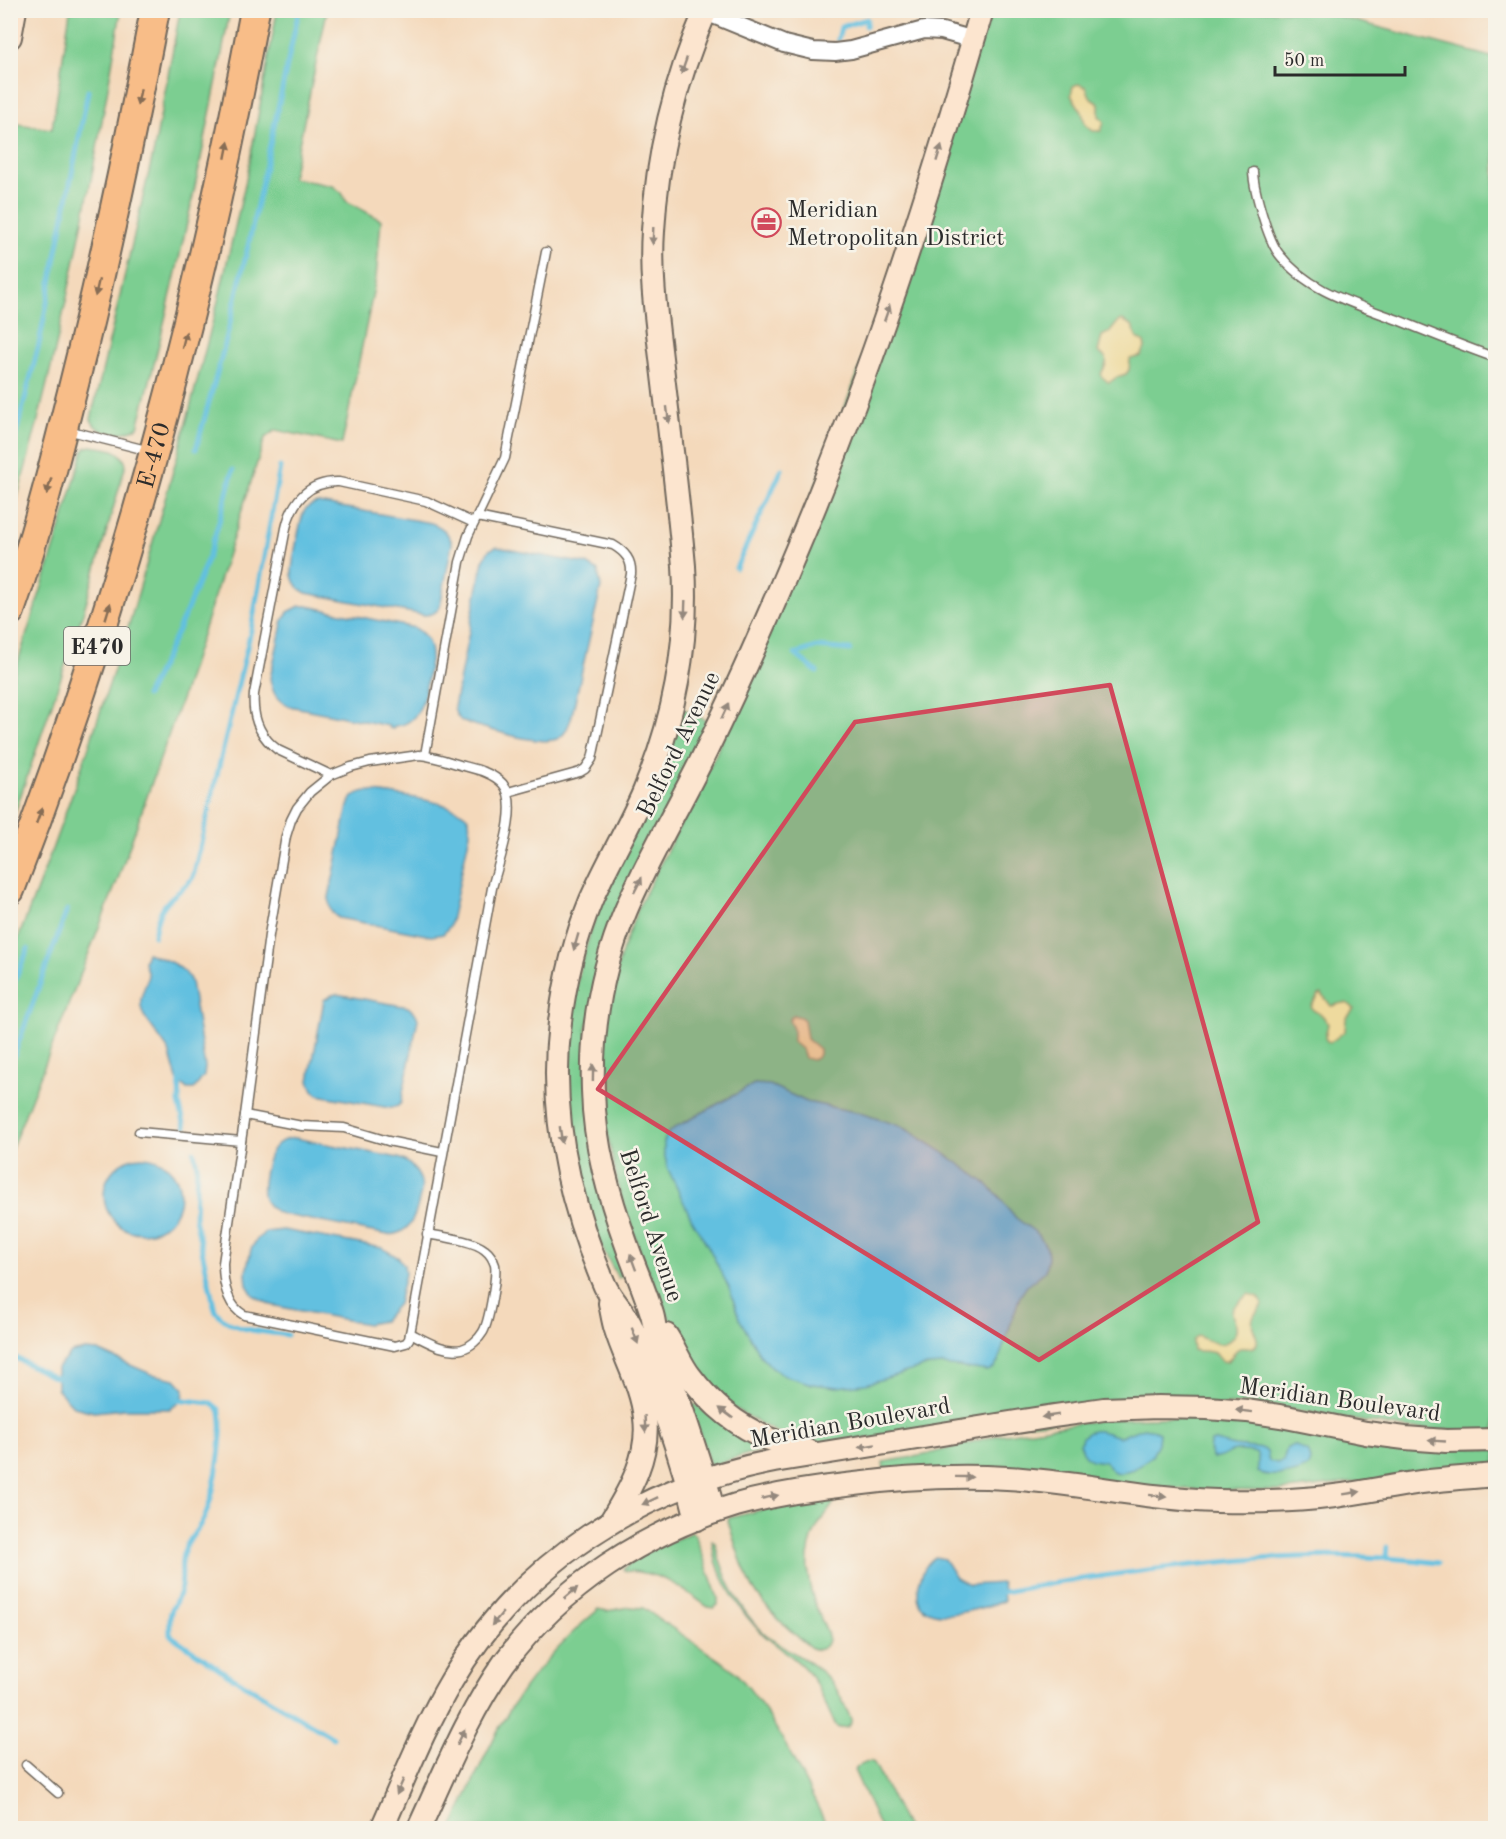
<svg xmlns="http://www.w3.org/2000/svg" width="1506" height="1839" viewBox="0 0 1506 1839" font-family="'Old Standard TT',serif">
	<style>
		.green { fill: #7bce91; stroke: #537c5e; stroke-width: 1.5 }
		.sand { fill: #eeda9e; stroke: #8c8264; stroke-width: 1.5 }
		.water { fill: #62c0e0; stroke: #467686; stroke-width: 1.5 }
		.lines { fill: none; stroke-linecap: round; stroke-linejoin: round }
		.stream { stroke: #62c0e0; stroke-width: 5 }
		.lane-casing { stroke: #71685d; stroke-width: 11 }
		.street-casing { stroke: #71685d; stroke-width: 20 }
		.secondary-casing { stroke: #71685d; stroke-width: 26 }
		.highway-casing { stroke: #71685d; stroke-width: 32 }
		.lane { stroke: #fff; stroke-width: 8 }
		.street { stroke: #fff; stroke-width: 16 }
		.secondary { stroke: #fce5cf; stroke-width: 22 }
		.highway { stroke: #f8bd88; stroke-width: 28 }
		.oneway { fill: #94887d }
		.oneway2 { fill: #876d55 }
		.marked { fill: #d1495b; fill-opacity: 0.2; stroke: #d1495b; stroke-width: 4.5; stroke-linejoin: round }
		.labels { text-anchor: middle; stroke-width: 5; stroke-linejoin: round; paint-order: stroke }
		.shield { fill: #f7f3e8; stroke: #686764; stroke-width: 1.5 }
		.shield-label { font-size: 22px; font-weight: bold; fill: #2b2b2b }
		.poi-label { font-size: 24px; fill: #2b2b2b; stroke: #f7f3e8; text-anchor: start }
		.street-label { font-size: 24px; fill: #2b2b2b; stroke: #f7f3e8 }
	</style>
	<rect width="100%" height="100%" fill="#f7f3e8"/>
	<filter id="ink" filterUnits="userSpaceOnUse"><feTurbulence type="fractalNoise" baseFrequency=".0167" numOctaves="2"/><feDisplacementMap in="SourceGraphic" scale="12" xChannelSelector="R" yChannelSelector="G"/><feConvolveMatrix kernelMatrix="1 2 1 2 8 2 1 2 1" color-interpolation-filters="sRGB"/></filter>
	<filter id="wash" filterUnits="userSpaceOnUse"><feTurbulence type="fractalNoise" baseFrequency=".008" numOctaves="4" result="noise"/><feDisplacementMap in="SourceGraphic" scale="24" xChannelSelector="R" yChannelSelector="G"/><feGaussianBlur stdDeviation="1.35" result="paint"/><feColorMatrix in="noise" values="0 0 0 0 0 0 0 0 0 0 0 0 0 0 0 0 0 1.4 0 .05"/><feComposite in="paint" operator="in"/></filter>
	<g filter="url(#wash)">
		<rect width="100%" height="100%" fill="#f4d9bb"/>
		<g class="green">
			<path d="M70,11h51c-28,171 -62,343 -110,509v-397l41,6z"/>
			<path d="M180,11h50c-26,140 -56,279 -92,416 -13,8 -41,10 -47,-8l63,-269z"/>
			<polygon points="277,11 327,11 292,178 333,186 342,193 346,201 381,220 376,278 342,444 276,430 265,438 183,694 118,879 11,1150 11,957 46,866 86,755 131,618 179,450 218,301 248,171"/>
			<polygon points="992,11 1318,11 1495,58 1495,1432 1409,1429 1252,1403 824,1443 812,1442 785,1437 726,1404 684,1352 640,1252 619,1191 604,1117 603,1047 612,986 624,945 639,906 716,754"/>
			<path d="M91,446c16,3 29,1 35,18l-42,146 -73,214v-141l44,-137 28,-94 2,-4z"/>
			<polygon points="682,708 709,722 586,1028 627,1274 618,1278 599,1242 574,1159 568,1101 568,1043 570,1018 581,963 594,921"/>
			<polygon points="695,1404 718,1421 747,1441 759,1446 759,1449 758,1451 710,1466 691,1407"/>
			<polygon points="1190,1417 1237,1420 1496,1450 1495,1466 1279,1491 1201,1490 884,1471 883,1462 925,1455 998,1435 1108,1419"/>
			<path d="M834,1497l2,1c-4,11 -15,20 -20,31 -18,37 -4,71 12,106 1,12 -8,18 -18,12 -22,-18 -43,-36 -58,-61 -11,-20 -17,-43 -24,-65l1,-3 65,-16z"/>
			<path d="M692,1532l4,5 22,61v7l-5,3 -5,-1c-28,-20 -46,-35 -82,-36l-3,-2 20,-15z"/>
			<path d="M712,1541l3,2c9,35 27,75 58,97 17,12 38,21 53,36 12,11 18,29 25,43 1,8 -6,11 -14,8 -11,-18 -16,-39 -30,-56 -12,-14 -28,-23 -42,-35 -24,-21 -50,-63 -53,-95z"/>
			<path d="M630,1607l13,1 6,4 82,56c40,39 72,110 97,160h-376c17,-37 33,-76 54,-112 24,-41 56,-76 93,-107l8,2z"/>
			<polygon points="870,1761 874,1763 907,1828 880,1828 854,1770 856,1767"/>
		</g>
		<g class="sand">
			<polygon points="1078,84 1086,87 1091,99 1099,104 1099,116 1104,122 1101,131 1093,131 1085,124 1082,112 1071,95 1073,86"/>
			<path d="M1122,320l10,5 4,12 8,6 1,5 -4,8 -11,3 -1,11 -3,4 -9,3 -7,5h-2l-7,-6c0,-6 9,-13 4,-19 -2,-2 -5,-3 -7,-5l4,-16 8,-4 8,-10z"/>
			<path d="M1322,994l9,12c10,-2 15,-7 23,3l-8,10 -1,12 -14,11 -4,-1 -2,-3 3,-14 -5,-8 -10,-6 -2,-4 8,-11z"/>
			<polygon points="793,1015 800,1017 804,1020 807,1039 819,1049 819,1054 817,1058 812,1060 805,1058 802,1050 793,1042 793,1029 789,1020"/>
			<path d="M1249,1294l9,3c9,9 0,11 -4,19 -6,11 5,19 3,27 -2,8 -12,4 -17,5 -7,2 -7,11 -13,13 -6,2 -8,-4 -11,-7 -7,-4 -16,-2 -23,-4l-1,-9 5,-5c12,4 24,14 35,2 4,-4 5,-8 4,-13 -1,-5 -5,-10 -4,-14 1,-5 12,-13 17,-17z"/>
		</g>
		<g class="water">
			<path d="M318,503l113,20c10,3 19,11 21,21l-12,63c-4,6 -8,8 -16,8l-118,-22c-7,-4 -13,-10 -14,-18 -1,-8 9,-60 13,-65 4,-4 8,-6 13,-7z"/>
			<path d="M496,547l91,17 11,7 3,16 -30,132c-3,7 -5,15 -12,19 -18,10 -75,-11 -96,-16 -6,-4 -8,-8 -9,-15l29,-146 6,-11z"/>
			<path d="M300,606h7l108,22c11,7 15,14 16,27 -5,25 -4,70 -37,71l-1,3 -4,-1v-2l-100,-20c-13,-6 -17,-14 -19,-28l13,-58 5,-8z"/>
			<path d="M368,791c24,4 87,9 101,28l1,14 -20,93 -7,8 -12,2 -92,-18c-9,-5 -10,-11 -10,-21l19,-91c4,-10 9,-14 20,-15z"/>
			<path d="M147,953c16,6 38,12 44,29l14,85 -1,9 -10,13h-7l-10,-10 -8,-28 -25,-35c-8,-19 1,-23 4,-41l-4,-13z"/>
			<polygon points="336,994 408,1007 416,1014 418,1019 401,1103 398,1106 390,1108 318,1095 313,1090 309,1081 324,1000 332,995"/>
			<polygon points="754,1084 770,1085 807,1102 860,1113 903,1127 941,1151 983,1181 997,1194 1016,1218 1038,1234 1047,1248 1048,1257 1045,1271 1027,1286 1020,1296 998,1362 994,1368 988,1371 943,1365 927,1366 866,1384 837,1387 812,1384 786,1376 772,1368 760,1355 739,1318 730,1290 708,1246 692,1220 668,1169 664,1153 664,1142 668,1133 676,1127"/>
			<path d="M295,1138l104,20c10,4 19,13 22,24 2,6 0,12 -2,18 -4,19 -10,34 -31,35l-107,-21c-22,-9 -20,-24 -16,-44 4,-18 10,-31 30,-32z"/>
			<circle cx="142" cy="1195" r="38"/>
			<polygon points="283,1230 382,1248 399,1258 404,1265 405,1274 398,1304 383,1321 367,1324 271,1305 253,1295 247,1285 246,1273 251,1249 257,1239 266,1232"/>
			<polygon points="85,1350 98,1351 151,1374 175,1379 184,1389 183,1399 170,1409 124,1409 94,1412 74,1407 57,1389 57,1368 71,1353"/>
			<path d="M1143,1428l7,1 9,4 -1,10 -6,13 -18,13 -14,4 -6,-1 -9,-10 -14,-2 -6,-4 -5,-12 2,-7c12,-12 23,-4 37,0z"/>
			<path d="M1215,1441l19,5 30,3 3,3 2,9 8,2 6,-2 4,-13 7,-3 14,7 2,8 -2,7c-12,8 -38,11 -50,5v-16l-2,-3c-8,-2 -17,-4 -25,-1 -7,3 -10,7 -18,6 -4,-5 -5,-10 -2,-16z"/>
			<path d="M935,1557l9,2 12,19 13,7 33,-2 2,18c-22,7 -96,33 -85,-17 3,-11 6,-20 16,-27z"/>
		</g>
		<g class="lines">
			<g class="stream">
				<polyline points="838,39 841,27 867,19 866,26"/>
				<polyline points="196,449 226,340 249,242 299,10"/>
				<polyline points="10,457 39,344 88,91"/>
				<polyline points="736,568 782,469"/>
				<polyline points="817,672 795,654 817,647 850,650"/>
				<path d="M146,696c25,-49 49,-99 66,-151 8,-25 14,-50 21,-75"/>
				<path d="M154,936c2,-13 5,-26 15,-36 8,-8 17,-13 24,-23l58,-247 29,-163"/>
				<polyline points="10,992 28,949"/>
				<polyline points="10,1066 67,910"/>
				<polyline points="180,1076 179,1103 185,1127"/>
				<path d="M194,1152l3,13 -2,53 20,92c14,22 48,21 72,25"/>
				<polyline points="10,1355 51,1376 61,1378"/>
				<path d="M176,1399l35,4 8,6c7,21 -5,88 -15,109 -6,13 -17,22 -21,36 -3,11 0,22 -2,32 -2,12 -7,17 -10,26 -2,7 -1,16 -1,23l57,39 106,64"/>
				<polyline points="1386,1556 1387,1547"/>
				<path d="M998,1593c64,-12 129,-21 194,-28 83,-9 162,-13 246,-2"/>
			</g>
		</g>
	</g>
	<g filter="url(#ink)">
		<g class="lines">
			<defs>
				<g id="lane">
					<path d="M1253,172c1,19 15,68 26,82 28,37 77,50 119,66 32,13 64,26 98,38"/>
					<polyline points="67,430 150,451"/>
					<path d="M477,517l136,28c12,7 19,15 18,29l-39,185 -7,10 -5,3 -72,20"/>
					<path d="M419,755c14,1 28,6 41,10 15,4 32,7 43,19 18,21 -5,79 -11,104l-83,451 -3,4 -11,3 -151,-31c-18,-10 -21,-34 -21,-52l22,-148 24,-180 17,-99 5,-16 6,-12 13,-16 21,-17 20,-8 19,-5z"/>
					<polyline points="425,755 460,562 468,536 505,458 546,252"/>
					<path d="M331,775l-53,-25c-19,-14 -26,-33 -24,-56l32,-166c6,-27 23,-47 53,-46l87,19 48,22"/>
					<polyline points="245,1115 302,1126 344,1128 388,1141 442,1152"/>
					<polyline points="139,1132 241,1141"/>
					<path d="M410,1333c15,7 34,20 52,16 8,-2 17,-10 21,-17 6,-10 14,-56 12,-67 -2,-6 -6,-12 -10,-15 -12,-10 -42,-13 -58,-16"/>
					<polyline points="26,1765 58,1793"/>
				</g>
				<polyline id="street" points="706,12 784,44 813,51 835,52 851,50 924,30 942,31 974,40"/>
				<g id="secondary">
					<polyline points="10,37 15,10"/>
					<path d="M610,1303c2,9 3,18 6,27 9,29 26,57 29,88 5,37 -15,72 -34,103"/>
					<path d="M666,1335c9,13 14,28 24,41 20,27 47,50 79,63 14,5 29,9 44,14"/>
					<path d="M714,1512c-9,-33 -20,-66 -31,-99 -8,-23 -18,-45 -25,-68 -3,-10 -3,-21 -6,-31 -7,-23 -17,-45 -25,-68 -18,-50 -33,-102 -34,-156 -2,-61 9,-123 33,-180 23,-54 54,-105 79,-157 31,-63 59,-126 86,-190 77,-179 137,-365 191,-553"/>
					<path d="M697,1519c-16,-65 -39,-129 -65,-191 -6,-15 -20,-27 -27,-42 -36,-83 -56,-173 -45,-264 5,-41 15,-83 31,-122 16,-37 37,-71 53,-108 30,-72 45,-148 40,-226 -6,-69 -15,-139 -23,-208 -5,-42 -11,-85 -8,-127 4,-77 22,-150 53,-221"/>
					<path d="M382,1828c22,-49 42,-101 70,-148 70,-118 188,-193 322,-219l280,-45 50,-7 54,-2 49,1 40,3 39,6 80,16 39,5 41,3 50,-1"/>
					<path d="M419,1828c26,-56 49,-114 85,-165 57,-77 141,-131 232,-158 36,-10 73,-16 110,-20 54,-7 107,-10 161,-7 71,4 140,21 210,23 40,1 80,0 118,-5 29,-4 57,-10 86,-14 25,-3 50,-5 75,-7"/>
				</g>
				<g id="highway">
					<path d="M10,611c26,-74 45,-151 64,-227 31,-124 57,-248 81,-374"/>
					<path id="s1" d="M10,890c111,-286 189,-578 245,-880"/>
				</g>
			</defs>
			<use href="#lane" class="lane-casing"/>
			<use href="#street" class="street-casing"/>
			<use href="#secondary" class="secondary-casing"/>
			<use href="#highway" class="highway-casing"/>
			<use href="#lane" class="lane"/>
			<use href="#street" class="street"/>
			<use href="#secondary" class="secondary"/>
			<use href="#highway" class="highway"/>
		</g>
		<defs><path id="oneway-solid" d="M-6-.8H1V-3.2L6.5 0L1 3.2V.8H-6Z" transform="scale(1.5)"/></defs>
		<g class="oneway">
			<use href="#oneway-solid" transform="translate(684 66) rotate(109)"/>
			<use href="#oneway-solid" transform="translate(939 153) rotate(-73)"/>
			<use href="#oneway-solid" transform="translate(653 236) rotate(92)"/>
			<use href="#oneway-solid" transform="translate(887 313) rotate(-71)"/>
			<use href="#oneway-solid" transform="translate(668 415) rotate(83)"/>
			<use href="#oneway-solid" transform="translate(685 609) rotate(92)"/>
			<use href="#oneway-solid" transform="translate(725 711) rotate(-65)"/>
			<use href="#oneway-solid" transform="translate(638 885) rotate(-63)"/>
			<use href="#oneway-solid" transform="translate(576 942) rotate(106)"/>
			<use href="#oneway-solid" transform="translate(593 1073) rotate(-89)"/>
			<use href="#oneway-solid" transform="translate(561 1135) rotate(82)"/>
			<use href="#oneway-solid" transform="translate(633 1262) rotate(-110)"/>
			<use href="#oneway-solid" transform="translate(635 1336) rotate(69)"/>
			<use href="#oneway-solid" transform="translate(1244 1411) rotate(-173)"/>
			<use href="#oneway-solid" transform="translate(726 1413) rotate(-143)"/>
			<use href="#oneway-solid" transform="translate(1050 1416) rotate(171)"/>
			<use href="#oneway-solid" transform="translate(645 1424) rotate(87)"/>
			<use href="#oneway-solid" transform="translate(1437 1441) rotate(-177)"/>
			<use href="#oneway-solid" transform="translate(867 1446) rotate(170)"/>
			<use href="#oneway-solid" transform="translate(964 1477) rotate(1)"/>
			<use href="#oneway-solid" transform="translate(1352 1493) rotate(-9)"/>
			<use href="#oneway-solid" transform="translate(1158 1496) rotate(7)"/>
			<use href="#oneway-solid" transform="translate(770 1497) rotate(-12)"/>
			<use href="#oneway-solid" transform="translate(650 1501) rotate(155)"/>
			<use href="#oneway-solid" transform="translate(571 1593) rotate(-40)"/>
			<use href="#oneway-solid" transform="translate(497 1619) rotate(130)"/>
			<use href="#oneway-solid" transform="translate(461 1737) rotate(-64)"/>
			<use href="#oneway-solid" transform="translate(400 1787) rotate(114)"/>
		</g>
		<g class="oneway2">
			<use href="#oneway-solid" transform="translate(139 97) rotate(101)"/>
			<use href="#oneway-solid" transform="translate(227 150) rotate(-79)"/>
			<use href="#oneway-solid" transform="translate(97 288) rotate(103)"/>
			<use href="#oneway-solid" transform="translate(184 340) rotate(-76)"/>
			<use href="#oneway-solid" transform="translate(49 486) rotate(106)"/>
			<use href="#oneway-solid" transform="translate(108 611) rotate(-73)"/>
			<use href="#oneway-solid" transform="translate(39 816) rotate(-70)"/>
		</g>
	</g>
	<path class="marked" d="M1110,685l148,537 -219,138 -441,-271 257,-367z"/>
	<defs>
		<symbol id="office-ring" viewBox="-11 -11 22 22"><circle r="9.5" fill="#f7f3e8" stroke="#d1495b" stroke-width="1.5"/><path d="M-6-3h4V-5.5h4V-3h4V5H-6ZM-1-4.5V-3h2v-1.5ZM-6 0V1H6V0Z" fill="#d1495b"/></symbol>
	</defs>
	<g fill-rule="evenodd">
		<use href="#office-ring" x="750" y="206" width="33" height="33"/>
	</g>
	<g class="labels">
		<rect class="shield" x="64" y="627" width="66" height="38" rx="4.5"/>
		<g class="shield-label">
			<text x="97" y="654">E470</text>
		</g>
		<g class="poi-label">
			<text x="787" y="217">Meridian<tspan x="787" dy="28">Metropolitan District</tspan></text>
		</g>
		<g class="street-label">
			<text dy="8" stroke="none"><textPath href="#s1" startOffset="458">E-470</textPath></text>
			<text transform="translate(678 744) rotate(-64)" y="8">Belford Avenue</text>
			<text transform="translate(652 1225) rotate(72)" y="8">Belford Avenue</text>
			<text transform="translate(1340 1399) rotate(8)" y="8">Meridian Boulevard</text>
			<text transform="translate(850 1422) rotate(-10)" y="8">Meridian Boulevard</text>
		</g>
	</g>
	<rect width="1506" height="1839" fill="none" stroke="#f7f3e8" stroke-width="36"/>
	<path d="M1275 66v9h130v-9" fill="none" stroke="#2b2b2b" stroke-width="3"/>
	<text x="1284" y="66" font-size="18" fill="#2b2b2b" stroke="#f7f3e8" stroke-width="4.5" paint-order="stroke">50 m</text>
</svg>
